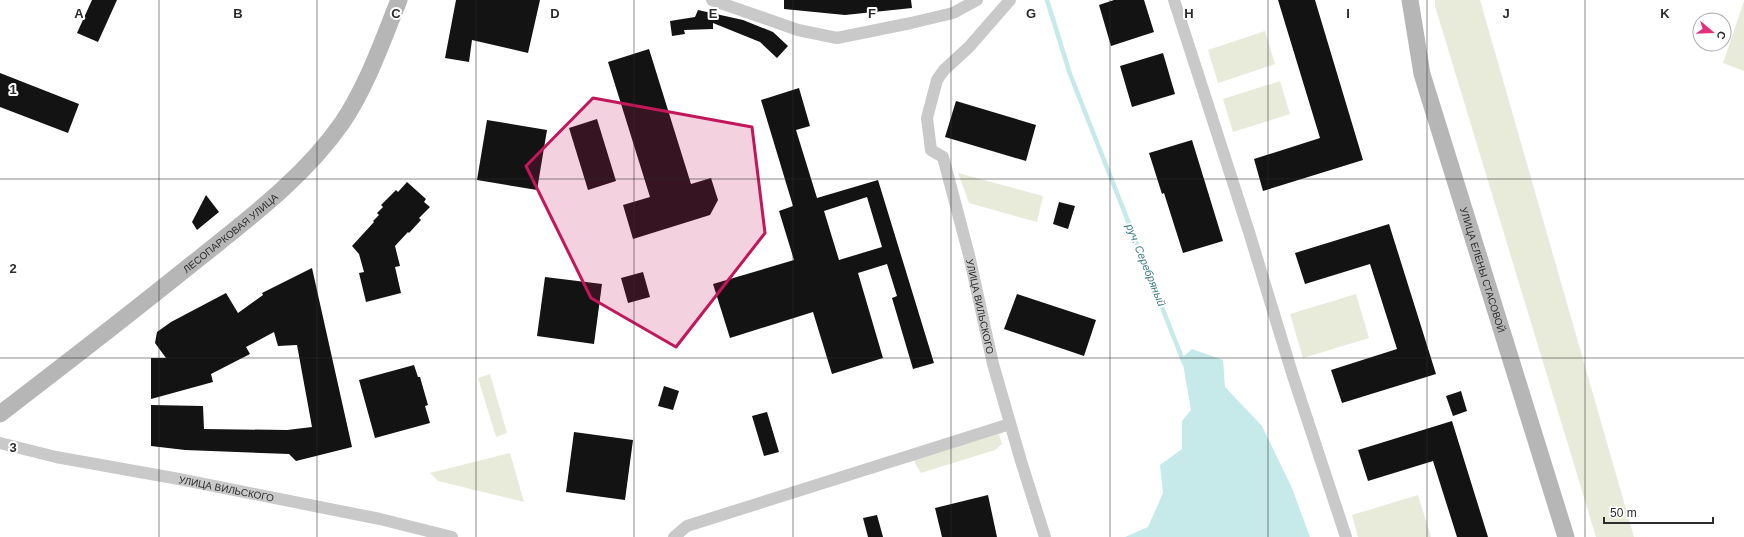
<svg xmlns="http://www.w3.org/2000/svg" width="1744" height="537" viewBox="0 0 1744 537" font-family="Arial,sans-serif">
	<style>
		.green { fill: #e8eada }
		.water { fill: #c6e9ea }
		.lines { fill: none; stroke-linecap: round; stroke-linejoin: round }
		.stream { stroke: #c6e9ea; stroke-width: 4.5 }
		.building { fill: #131313; fill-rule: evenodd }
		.street { stroke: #c9c9c9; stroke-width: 12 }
		.secondary { stroke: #b6b6b6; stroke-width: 17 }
		.marked { fill: #c2185b; fill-opacity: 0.2; stroke: #c2185b; stroke-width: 3; stroke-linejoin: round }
		.grid { fill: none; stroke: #2c2c2c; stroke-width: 1; stroke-opacity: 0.55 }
		.labels { text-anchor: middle; stroke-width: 4; stroke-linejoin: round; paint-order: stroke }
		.street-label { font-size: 10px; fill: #2c2c2c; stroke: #fff }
		.water-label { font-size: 11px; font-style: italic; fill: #387d80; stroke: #fff }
		.grid-label { font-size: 13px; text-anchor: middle; font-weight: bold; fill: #2c2c2c; stroke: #fff; stroke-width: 4; stroke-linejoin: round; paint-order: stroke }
	</style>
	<rect width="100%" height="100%" fill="#fff"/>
	<g class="green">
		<polygon points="1435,0 1480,0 1634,537 1596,537 1435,6"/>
		<polygon points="1744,1 1744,71 1723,63"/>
		<polygon points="1265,31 1275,64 1218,83 1208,50"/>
		<polygon points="1280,81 1290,114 1233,132 1223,99"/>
		<polygon points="958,173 1043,196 1037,222 969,203"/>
		<polygon points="1356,294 1369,338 1303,358 1290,314"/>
		<polygon points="490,374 507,433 496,437 478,378"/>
		<polygon points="999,434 1002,444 995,450 921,473 916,465 914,460"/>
		<polygon points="510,453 524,502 438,481 430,473"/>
		<polygon points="1418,495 1431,537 1358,537 1352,515"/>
	</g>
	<polygon class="water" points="1192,349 1223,360 1225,387 1262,426 1292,488 1310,537 1125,537 1148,527 1163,493 1160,465 1182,449 1182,421 1191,410 1182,358"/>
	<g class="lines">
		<polyline class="stream" points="1047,0 1070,74 1184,363"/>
	</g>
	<g class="building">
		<polygon points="92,0 117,0 98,42 77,33"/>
		<polygon points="456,0 540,0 528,53 472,40 469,62 445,58"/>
		<polygon points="784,0 911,0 912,8 845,15 784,9"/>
		<polygon points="1114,0 1144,0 1154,32 1111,46 1099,5"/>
		<polygon points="1278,0 1315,0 1363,160 1263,191 1254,159 1320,138"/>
		<polygon points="698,10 743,20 773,32 788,46 777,58 760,42 713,23 713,29 684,30 685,34 672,36 670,21 695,17"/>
		<polygon points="649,49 691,184 711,178 718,200 710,215 633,239 623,205 650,197 608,62"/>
		<polygon points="1163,53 1175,94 1132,107 1120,66"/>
		<polygon points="0,73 79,104 68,133 0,107"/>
		<path d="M799,88l11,38 -14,4 21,68 61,-18 56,183 -21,6 -21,-71 5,-2 -10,-32 -29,9 25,85 -51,16 -19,-62 -83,26 -17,-54 81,-24 -15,-49 14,-5 -32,-106zM867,197l15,50 -43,13 -15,-49z"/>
		<polygon points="956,101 1036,125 1026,161 945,137"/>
		<polygon points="597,119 616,181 588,190 569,128"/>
		<polygon points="487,120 547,130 537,190 477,180"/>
		<polygon points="1192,140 1223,241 1183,253 1164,193 1162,194 1149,153"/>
		<polygon points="407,182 426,199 424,202 430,207 419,218 421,220 409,233 408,232 395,246 400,266 395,267 401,293 366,302 359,273 364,272 359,254 352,246 374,222 373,221 379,215 377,213 383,207 381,205 396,190 398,192"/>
		<polygon points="206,195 219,212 197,230 192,222"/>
		<polygon points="1059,202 1075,206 1068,229 1053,224"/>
		<polygon points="1389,224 1436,374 1342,403 1331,370 1397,349 1370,264 1305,284 1295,253"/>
		<polygon points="312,268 352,447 296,461 289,454 185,450 151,446 151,405 203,406 204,429 287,430 312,427 297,345 278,346 274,332 246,347 250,354 211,374 213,382 151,399 151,358 166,358 155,343 157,332 171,322 226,293 238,313 263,295 262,293"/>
		<polygon points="643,272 650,297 628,303 621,278"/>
		<polygon points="545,277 602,284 594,344 537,336"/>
		<polygon points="1017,294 1096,320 1084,356 1004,329"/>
		<polygon points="414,365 418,377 420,377 428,405 425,406 430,423 375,438 359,380"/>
		<polygon points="664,386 679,391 673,410 658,406"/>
		<polygon points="1461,391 1467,411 1453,416 1446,396"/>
		<polygon points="767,412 779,452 764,456 752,416"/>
		<polygon points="1452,421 1488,537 1457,537 1433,461 1368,481 1358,450"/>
		<polygon points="574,432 633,440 625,500 566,492"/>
		<polygon points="988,495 997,537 942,537 935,508"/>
		<polygon points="877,515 883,537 868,537 863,518"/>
	</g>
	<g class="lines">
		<g class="street">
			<polyline points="712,0 798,30 837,38 911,23 953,13 977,0"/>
			<path id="s1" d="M1010,0l-41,47 -25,23 -7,10 -10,38 4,32 12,7 26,98 24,109 28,97 24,76"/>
			<polyline points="1174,0 1249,232 1292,373 1346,537"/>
			<path id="s2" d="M0,443l56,14 123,22 201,40 72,18"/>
			<polyline points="674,537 687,526 1010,424"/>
		</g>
		<g class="secondary">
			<path id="s3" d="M1410,0l12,74 144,463"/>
			<path id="s4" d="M0,414c68,-52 135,-104 202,-158 50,-40 103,-80 140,-133 25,-37 40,-81 57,-123"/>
		</g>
	</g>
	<path class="marked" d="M593,98l159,29 13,106 -89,114 -85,-49 -65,-132z"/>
	<path class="grid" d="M159,0v537M317,0v537M476,0v537M634,0v537M793,0v537M951,0v537M1110,0v537M1268,0v537M1427,0v537M1585,0v537M0,179h1744M0,358h1744"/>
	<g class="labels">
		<g class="street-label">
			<text dy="4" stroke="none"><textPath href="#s4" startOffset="293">ЛЕСОПАРКОВАЯ УЛИЦА</textPath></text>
			<text dy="4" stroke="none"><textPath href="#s3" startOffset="280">УЛИЦА ЕЛЕНЫ СТАСОВОЙ</textPath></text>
			<text dy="4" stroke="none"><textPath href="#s1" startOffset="348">УЛИЦА ВИЛЬСКОГО</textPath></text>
			<text dy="4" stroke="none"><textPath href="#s2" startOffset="231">УЛИЦА ВИЛЬСКОГО</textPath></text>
		</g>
		<g class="water-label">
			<text transform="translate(1146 265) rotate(68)" y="4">руч. Серебряный</text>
		</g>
	</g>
	<g class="grid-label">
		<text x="79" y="18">A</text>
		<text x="238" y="18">B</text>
		<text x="396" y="18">C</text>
		<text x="555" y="18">D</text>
		<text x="713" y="18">E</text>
		<text x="872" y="18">F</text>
		<text x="1031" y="18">G</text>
		<text x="1189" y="18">H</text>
		<text x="1348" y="18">I</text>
		<text x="1506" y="18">J</text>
		<text x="1665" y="18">K</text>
		<text x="13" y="94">1</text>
		<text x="13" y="273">2</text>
		<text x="13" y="452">3</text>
	</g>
	<g transform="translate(1712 32) rotate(109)"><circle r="19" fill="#ffffff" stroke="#ababab"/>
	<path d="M0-3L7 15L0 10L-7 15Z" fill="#e2307b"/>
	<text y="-6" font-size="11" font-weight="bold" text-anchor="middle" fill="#2c2c2c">С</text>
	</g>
	<path d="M1604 517v6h109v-6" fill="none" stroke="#2c2c2c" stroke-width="2"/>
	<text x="1610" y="517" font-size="12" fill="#2c2c2c" stroke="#ffffff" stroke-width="3" paint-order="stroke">50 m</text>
</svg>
